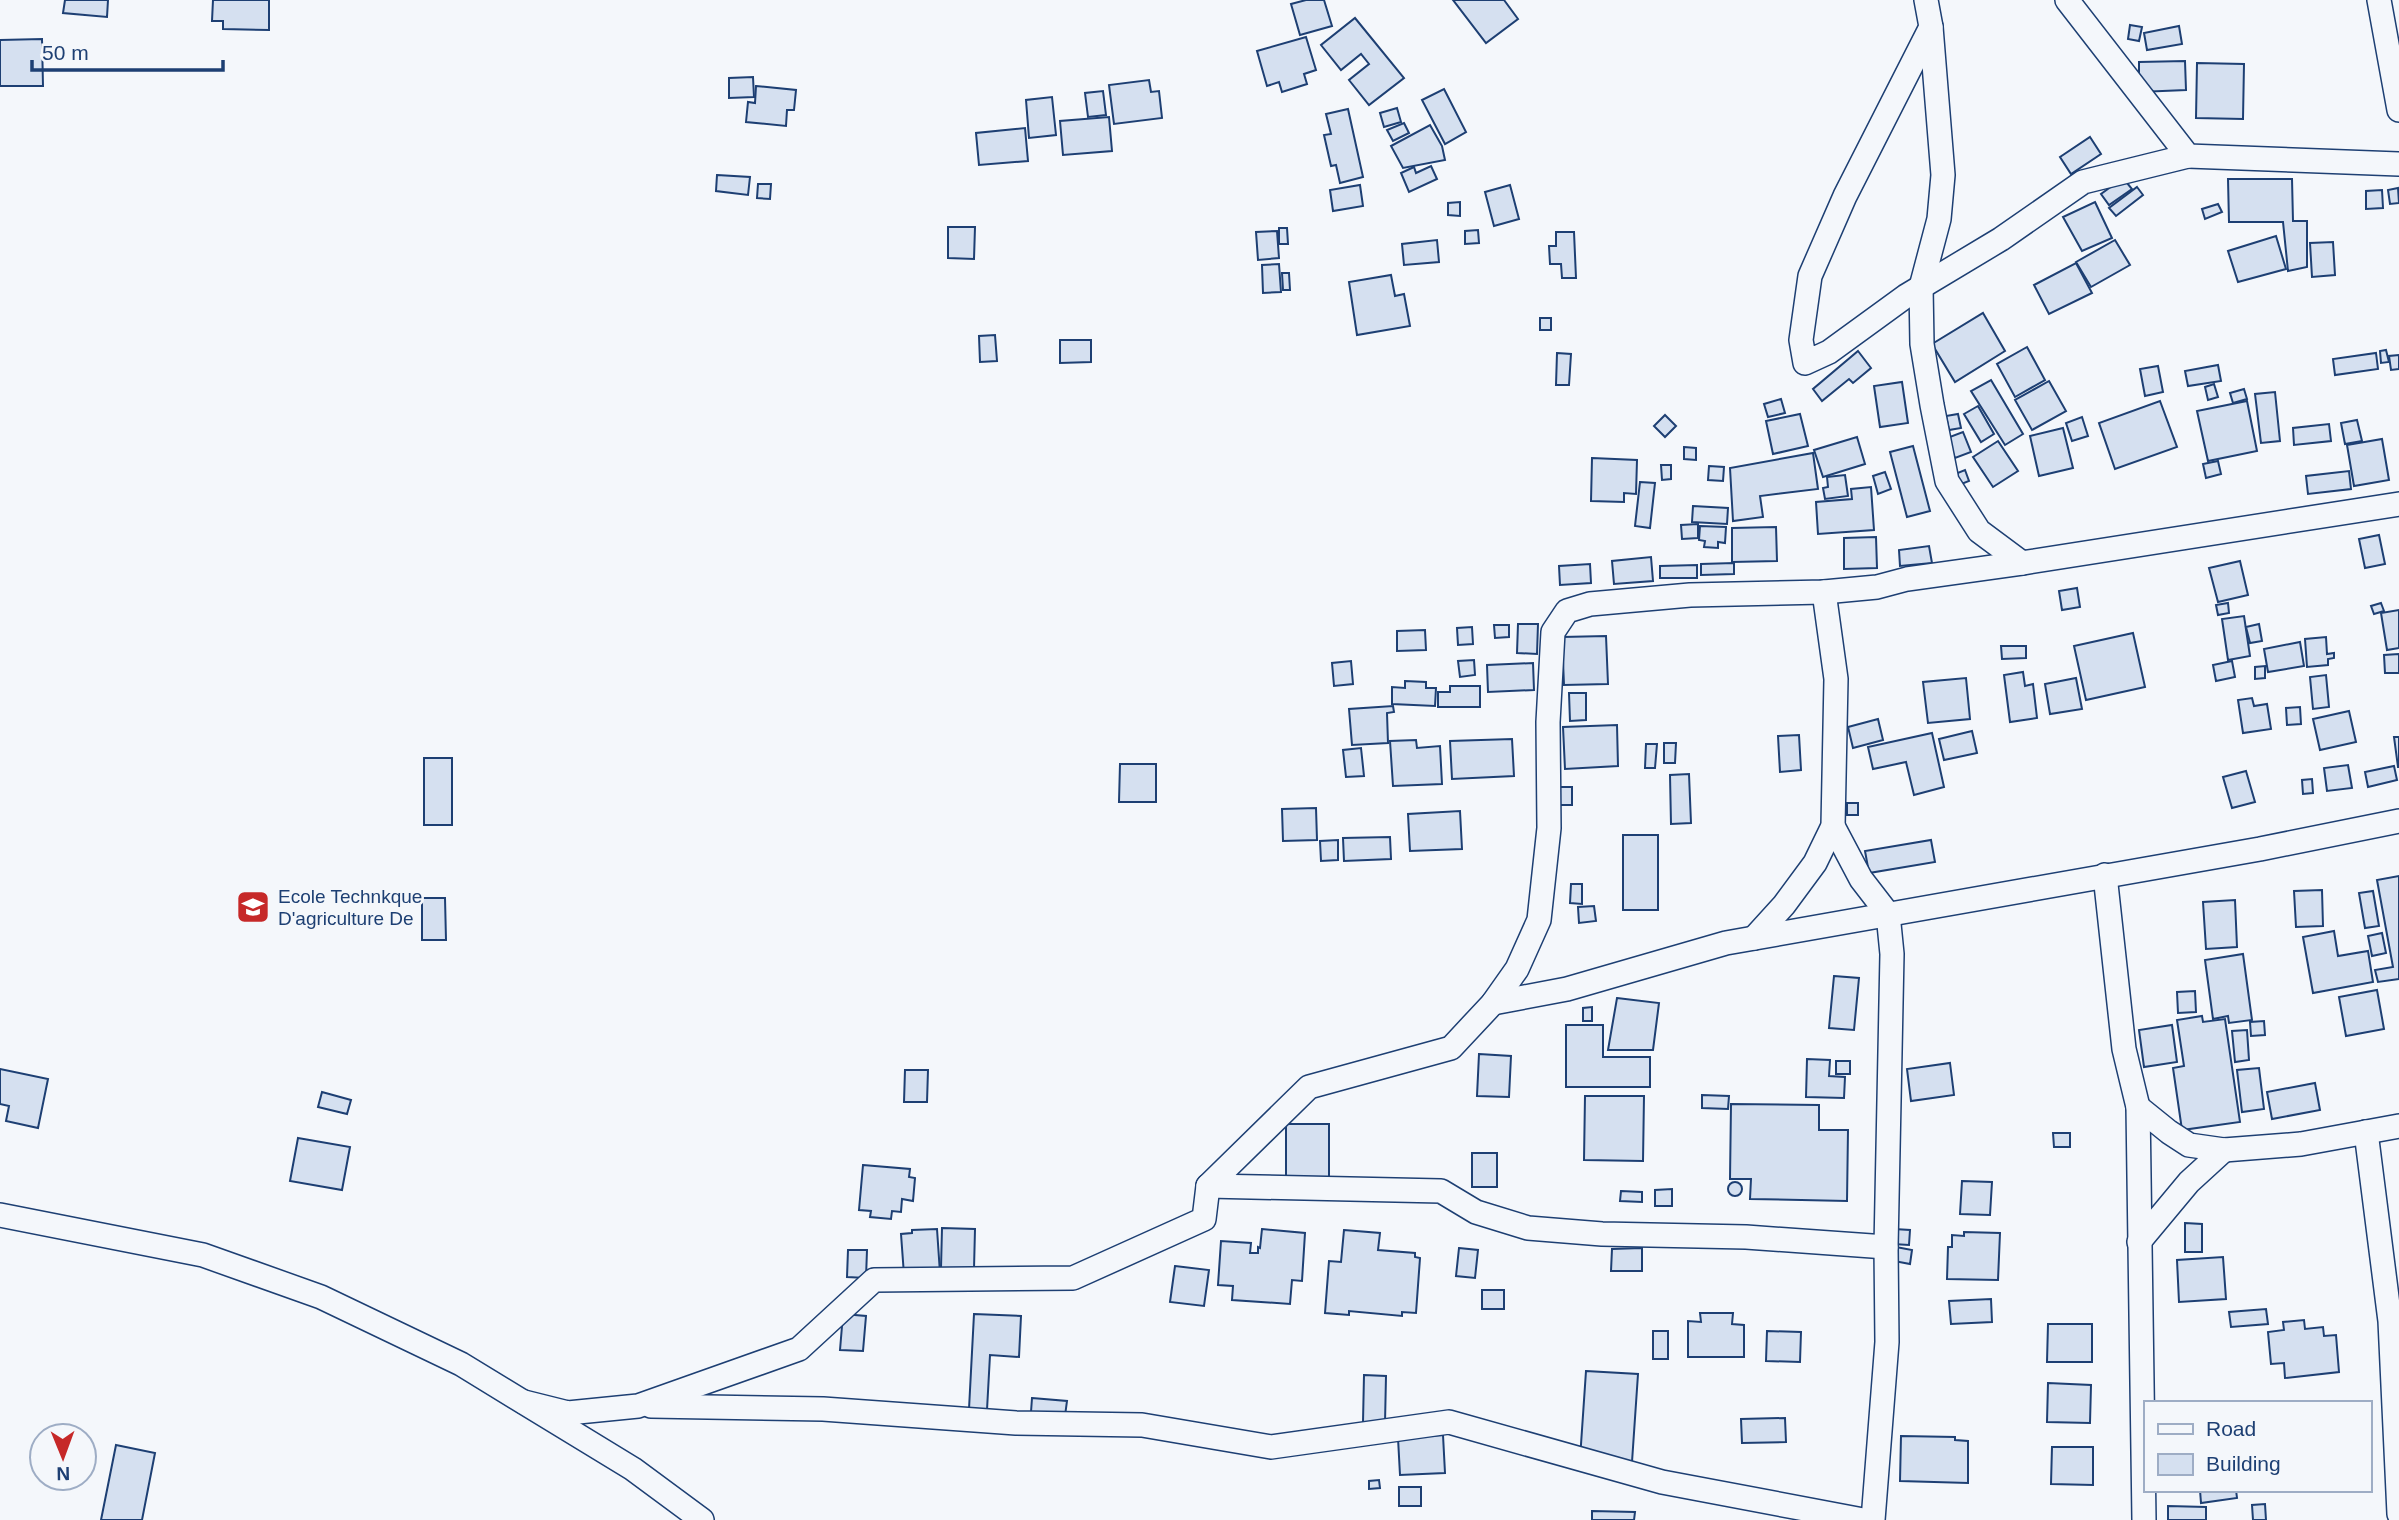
<svg xmlns="http://www.w3.org/2000/svg" width="2399" height="1520" viewBox="0 0 2399 1520" font-family="Arial,sans-serif">
	<style>
		.building { fill: #d5e0f0; stroke: #1d3f73; stroke-width: 2 }
		.lines { fill: none; stroke-linecap: round; stroke-linejoin: round }
		.street-casing { stroke: #1d3f73; stroke-width: 26 }
		.street { stroke: #f4f7fb; stroke-width: 23 }
		.labels { text-anchor: middle; stroke-width: 5; stroke-linejoin: round; paint-order: stroke }
		.poi-label { font-size: 19px; fill: #1d3f73; stroke: #f4f7fb; text-anchor: start }
	</style>
	<rect width="100%" height="100%" fill="#f4f7fb"/>
	<g class="building">
		<polygon points="65,0 108,0 107,17 63,13"/>
		<polygon points="213,0 269,0 269,30 223,29 223,21 212,21"/>
		<polygon points="1306,0 1324,0 1332,26 1300,35 1291,4"/>
		<polygon points="1453,0 1504,0 1518,19 1486,43"/>
		<polygon points="1355,18 1404,78 1369,105 1349,80 1369,64 1361,54 1341,70 1321,45"/>
		<polygon points="2130,25 2142,27 2139,41 2128,39"/>
		<polygon points="2179,26 2182,44 2147,50 2144,33"/>
		<polygon points="1306,37 1316,70 1304,74 1307,84 1282,92 1279,82 1267,86 1257,51"/>
		<polygon points="42,39 43,86 0,86 0,40"/>
		<polygon points="2185,61 2186,90 2139,92 2139,62"/>
		<polygon points="2197,63 2244,64 2243,119 2196,118"/>
		<polygon points="753,77 754,97 729,98 729,78"/>
		<polygon points="1149,80 1151,92 1159,91 1162,118 1114,124 1109,85"/>
		<polygon points="756,86 796,90 794,110 787,110 786,126 746,122 748,102 755,103"/>
		<polygon points="1444,89 1466,132 1445,144 1422,100"/>
		<polygon points="1103,91 1106,115 1088,117 1085,93"/>
		<polygon points="1052,97 1056,135 1029,138 1026,100"/>
		<polygon points="1397,108 1401,122 1384,127 1380,113"/>
		<polygon points="1348,109 1363,177 1340,183 1336,165 1331,166 1324,135 1331,134 1326,114"/>
		<polygon points="1109,117 1112,151 1063,155 1060,121"/>
		<polygon points="1404,123 1409,133 1393,141 1387,130"/>
		<polygon points="1430,125 1442,146 1445,160 1403,168 1391,146"/>
		<polygon points="1025,128 1028,161 979,165 976,133"/>
		<polygon points="2090,137 2101,154 2071,174 2060,157"/>
		<polygon points="1431,166 1437,179 1409,192 1401,173 1414,167 1416,173"/>
		<polygon points="717,175 750,177 748,195 716,191"/>
		<polygon points="2123,178 2132,189 2109,205 2101,194"/>
		<polygon points="2228,179 2292,179 2293,221 2307,221 2307,267 2288,271 2283,222 2229,222"/>
		<polygon points="758,184 771,184 770,199 757,198"/>
		<polygon points="1360,185 1363,206 1333,211 1330,190"/>
		<polygon points="1510,185 1519,219 1494,226 1485,192"/>
		<polygon points="2137,187 2143,195 2116,216 2109,208"/>
		<polygon points="2398,188 2399,203 2390,204 2388,190"/>
		<polygon points="2382,190 2383,208 2366,209 2366,191"/>
		<polygon points="1460,202 1460,216 1448,215 1448,203"/>
		<polygon points="2095,202 2112,238 2082,251 2063,217"/>
		<polygon points="2218,204 2222,212 2205,219 2202,209"/>
		<polygon points="948,227 975,227 974,259 948,258"/>
		<polygon points="1279,228 1287,228 1288,244 1279,244"/>
		<polygon points="1478,230 1479,243 1465,244 1465,231"/>
		<polygon points="1277,231 1279,258 1258,260 1256,232"/>
		<polygon points="1556,232 1574,232 1576,278 1562,278 1561,264 1550,264 1549,246 1556,246"/>
		<polygon points="2276,236 2286,269 2238,282 2228,251"/>
		<polygon points="1437,240 1439,262 1404,265 1402,244"/>
		<polygon points="2115,240 2130,265 2091,287 2076,262"/>
		<polygon points="2333,242 2335,275 2312,277 2310,243"/>
		<polygon points="2076,263 2092,293 2049,314 2034,285"/>
		<polygon points="1279,264 1281,292 1263,293 1262,265"/>
		<polygon points="1282,273 1289,273 1290,290 1283,290"/>
		<polygon points="1391,275 1395,296 1404,294 1410,326 1357,335 1349,282"/>
		<polygon points="1983,313 2005,351 1955,382 1932,344"/>
		<rect x="1540" y="318" width="11" height="12"/>
		<polygon points="995,335 997,361 980,362 979,336"/>
		<polygon points="1060,340 1091,340 1091,362 1060,363"/>
		<polygon points="2027,347 2045,380 2015,397 1997,364"/>
		<polygon points="2386,350 2389,362 2381,363 2380,351"/>
		<polygon points="1858,351 1871,368 1853,383 1849,379 1822,401 1813,389"/>
		<polygon points="1557,353 1571,354 1569,385 1556,385"/>
		<polygon points="2376,353 2378,369 2335,375 2333,359"/>
		<polygon points="2399,355 2399,369 2391,370 2389,356"/>
		<polygon points="2218,365 2221,381 2188,386 2185,371"/>
		<polygon points="2158,366 2163,392 2145,396 2140,369"/>
		<polygon points="1991,380 2023,434 2005,445 1971,391"/>
		<polygon points="2049,381 2066,411 2032,430 2015,400"/>
		<polygon points="1902,382 1908,423 1880,427 1874,386"/>
		<polygon points="2214,384 2218,397 2208,400 2205,387"/>
		<polygon points="2244,389 2247,399 2233,403 2230,393"/>
		<polygon points="2275,392 2280,441 2261,443 2255,394"/>
		<polygon points="1781,399 1785,413 1768,417 1764,404"/>
		<polygon points="2160,401 2177,447 2115,469 2099,423"/>
		<polygon points="2247,401 2257,451 2208,461 2197,411"/>
		<polygon points="1978,406 1994,434 1981,442 1964,414"/>
		<polygon points="1800,414 1808,446 1773,454 1766,421"/>
		<polygon points="1958,414 1961,428 1949,430 1946,416"/>
		<polygon points="1665,415 1676,426 1665,437 1654,426"/>
		<polygon points="2082,417 2088,436 2072,441 2066,423"/>
		<polygon points="2357,420 2362,441 2345,444 2341,423"/>
		<polygon points="2329,424 2331,441 2294,445 2293,428"/>
		<polygon points="2063,428 2073,468 2039,476 2030,436"/>
		<polygon points="1963,432 1971,452 1955,458 1947,438"/>
		<polygon points="1857,437 1865,464 1823,477 1814,450"/>
		<polygon points="2382,439 2389,480 2354,486 2347,445"/>
		<polygon points="1998,441 2018,471 1993,487 1973,457"/>
		<polygon points="1913,446 1930,511 1907,517 1890,452"/>
		<polygon points="1684,447 1696,448 1696,460 1684,459"/>
		<polygon points="1813,453 1818,489 1760,496 1763,517 1733,521 1730,468"/>
		<polygon points="1592,458 1637,460 1636,494 1624,493 1624,502 1591,501"/>
		<polygon points="2218,461 2221,474 2206,478 2203,464"/>
		<polygon points="1661,465 1671,465 1671,479 1662,480"/>
		<polygon points="1709,466 1724,467 1723,481 1708,480"/>
		<polygon points="1965,470 1969,481 1959,485 1955,474"/>
		<polygon points="2349,471 2351,489 2308,494 2306,476"/>
		<polygon points="1885,472 1891,489 1878,494 1873,476"/>
		<polygon points="1845,475 1848,496 1825,499 1823,488 1828,487 1827,477"/>
		<polygon points="1640,482 1655,483 1650,528 1635,526"/>
		<polygon points="1871,487 1874,530 1818,534 1816,502 1852,499 1851,489"/>
		<polygon points="1693,506 1728,508 1727,524 1692,522"/>
		<polygon points="1698,524 1698,538 1682,539 1681,525"/>
		<polygon points="1700,526 1726,527 1725,543 1718,542 1718,548 1704,547 1705,541 1699,540"/>
		<polygon points="1776,527 1777,561 1732,562 1732,528"/>
		<polygon points="2379,535 2385,564 2365,568 2359,539"/>
		<polygon points="1876,537 1877,568 1844,569 1844,538"/>
		<polygon points="1929,546 1932,563 1900,566 1899,550"/>
		<polygon points="1651,557 1653,581 1614,584 1612,561"/>
		<polygon points="2240,561 2248,595 2218,602 2209,568"/>
		<polygon points="1734,563 1734,574 1701,575 1701,564"/>
		<polygon points="1590,564 1591,583 1560,585 1559,566"/>
		<polygon points="1697,565 1697,578 1660,578 1660,566"/>
		<polygon points="2077,588 2080,607 2062,610 2059,591"/>
		<polygon points="2228,603 2229,613 2218,615 2216,605"/>
		<polygon points="2381,603 2384,611 2374,614 2371,606"/>
		<polygon points="2399,610 2399,648 2387,650 2381,613"/>
		<polygon points="2244,616 2250,656 2228,660 2222,619"/>
		<polygon points="1518,624 1538,624 1537,654 1517,653"/>
		<polygon points="2259,624 2262,641 2250,643 2246,627"/>
		<polygon points="1494,625 1509,625 1509,637 1495,638"/>
		<polygon points="1472,627 1473,644 1458,645 1457,628"/>
		<polygon points="1425,630 1426,650 1397,651 1397,631"/>
		<polygon points="2133,633 2145,687 2086,700 2074,646"/>
		<polygon points="1606,636 1608,684 1564,685 1562,637"/>
		<polygon points="2326,637 2327,654 2334,653 2334,658 2328,659 2328,665 2307,667 2305,639"/>
		<polygon points="2300,642 2304,666 2268,672 2264,649"/>
		<polygon points="2001,646 2026,646 2026,658 2002,659"/>
		<polygon points="2399,654 2399,673 2385,673 2384,655"/>
		<polygon points="1474,660 1475,675 1460,677 1458,661"/>
		<polygon points="1351,661 1353,684 1334,686 1332,663"/>
		<polygon points="2232,661 2235,677 2216,681 2213,665"/>
		<polygon points="1533,663 1534,690 1488,692 1487,665"/>
		<polygon points="2265,666 2265,678 2255,679 2255,667"/>
		<polygon points="2023,672 2025,686 2033,684 2037,718 2010,722 2004,675"/>
		<polygon points="2326,675 2329,707 2313,709 2310,677"/>
		<polygon points="1966,678 1970,719 1928,723 1923,682"/>
		<polygon points="2076,678 2082,709 2050,714 2045,684"/>
		<polygon points="1405,681 1426,682 1426,688 1436,688 1435,706 1392,704 1392,687 1405,688"/>
		<polygon points="1450,686 1480,686 1480,707 1438,707 1438,692 1450,692"/>
		<polygon points="1569,693 1586,693 1586,720 1570,721"/>
		<polygon points="2252,698 2254,706 2267,704 2271,729 2243,733 2238,700"/>
		<polygon points="1393,706 1394,712 1387,713 1388,743 1352,745 1349,709"/>
		<polygon points="2300,707 2301,724 2287,725 2286,708"/>
		<polygon points="2349,711 2356,742 2320,750 2313,719"/>
		<polygon points="1878,719 1883,740 1853,748 1848,727"/>
		<polygon points="1617,725 1618,766 1565,769 1563,727"/>
		<polygon points="1972,731 1977,753 1944,760 1939,739"/>
		<polygon points="1932,733 1944,787 1914,795 1906,762 1873,769 1868,747"/>
		<polygon points="1799,735 1801,770 1780,772 1778,736"/>
		<polygon points="2394,737 2399,737 2399,767 2398,767"/>
		<polygon points="1512,739 1514,776 1452,779 1450,741"/>
		<polygon points="1416,740 1417,748 1440,746 1442,784 1393,786 1390,741"/>
		<polygon points="1664,743 1676,743 1675,763 1664,763"/>
		<polygon points="1646,744 1657,744 1655,768 1645,768"/>
		<polygon points="1361,748 1364,776 1346,777 1343,750"/>
		<rect x="424" y="758" width="28" height="67"/>
		<polygon points="1120,764 1156,764 1156,802 1119,802"/>
		<polygon points="2348,765 2352,788 2327,791 2324,768"/>
		<polygon points="2394,766 2397,780 2368,787 2365,772"/>
		<polygon points="2246,771 2255,802 2232,808 2223,777"/>
		<polygon points="1689,774 1691,823 1671,824 1670,775"/>
		<polygon points="2312,779 2313,793 2303,794 2302,780"/>
		<rect x="1557" y="787" width="15" height="18"/>
		<rect x="1847" y="803" width="11" height="12"/>
		<polygon points="1316,808 1317,840 1283,841 1282,809"/>
		<polygon points="1460,811 1462,849 1410,851 1408,814"/>
		<rect x="1623" y="835" width="35" height="75"/>
		<polygon points="1390,837 1391,859 1344,861 1343,838"/>
		<polygon points="1338,840 1338,860 1321,861 1320,841"/>
		<polygon points="1931,840 1935,862 1869,873 1865,851"/>
		<polygon points="2399,876 2399,979 2378,982 2375,970 2393,967 2377,880"/>
		<polygon points="1571,884 1582,884 1582,904 1570,903"/>
		<polygon points="2322,890 2323,926 2296,927 2294,891"/>
		<polygon points="2373,891 2379,926 2365,928 2359,893"/>
		<polygon points="422,898 445,898 446,940 422,940"/>
		<polygon points="2235,900 2237,947 2206,949 2203,902"/>
		<polygon points="1594,906 1596,921 1579,923 1578,907"/>
		<polygon points="2334,931 2338,956 2368,951 2373,982 2313,993 2303,937"/>
		<polygon points="2382,933 2386,953 2372,956 2368,936"/>
		<polygon points="2243,954 2252,1020 2229,1023 2228,1016 2213,1019 2205,960"/>
		<polygon points="1834,976 1859,978 1854,1030 1829,1028"/>
		<polygon points="2377,990 2384,1029 2346,1036 2339,997"/>
		<polygon points="2195,991 2196,1012 2178,1013 2177,992"/>
		<polygon points="1617,998 1659,1003 1653,1050 1608,1050"/>
		<polygon points="1592,1007 1592,1021 1583,1021 1583,1008"/>
		<polygon points="2202,1016 2203,1022 2225,1019 2240,1122 2182,1130 2173,1068 2184,1066 2177,1020"/>
		<polygon points="2264,1021 2265,1035 2251,1036 2250,1022"/>
		<polygon points="1566,1025 1603,1025 1603,1057 1650,1057 1650,1087 1566,1087"/>
		<polygon points="2172,1025 2177,1062 2144,1067 2139,1030"/>
		<polygon points="2247,1030 2249,1060 2235,1062 2232,1031"/>
		<polygon points="1479,1054 1511,1056 1509,1097 1477,1096"/>
		<polygon points="1807,1059 1830,1060 1829,1076 1845,1077 1844,1098 1806,1097"/>
		<rect x="1836" y="1061" width="14" height="13"/>
		<polygon points="1950,1063 1954,1095 1911,1101 1907,1069"/>
		<polygon points="2259,1068 2264,1109 2242,1112 2237,1070"/>
		<polygon points="0,1069 48,1079 38,1128 6,1121 9,1106 0,1104"/>
		<polygon points="905,1070 928,1070 927,1102 904,1102"/>
		<polygon points="2315,1083 2320,1110 2272,1119 2267,1092"/>
		<polygon points="322,1092 351,1100 347,1114 318,1107"/>
		<polygon points="1702,1095 1729,1096 1728,1109 1702,1108"/>
		<polygon points="1585,1096 1644,1096 1643,1161 1584,1160"/>
		<polygon points="1731,1104 1819,1105 1819,1130 1848,1130 1847,1201 1750,1199 1751,1179 1730,1179"/>
		<rect x="1286" y="1124" width="43" height="58"/>
		<polygon points="2053,1133 2070,1133 2070,1147 2054,1147"/>
		<polygon points="298,1138 350,1147 342,1190 290,1181"/>
		<rect x="1472" y="1153" width="25" height="34"/>
		<polygon points="863,1165 910,1169 909,1177 915,1178 913,1201 902,1199 901,1212 892,1211 891,1219 870,1217 871,1211 859,1210"/>
		<polygon points="1962,1181 1992,1182 1990,1215 1960,1214"/>
		<circle cx="1735" cy="1189" r="7"/>
		<polygon points="1672,1189 1672,1206 1655,1206 1655,1190"/>
		<polygon points="1621,1191 1642,1192 1642,1202 1620,1201"/>
		<polygon points="2185,1223 2202,1224 2202,1252 2185,1252"/>
		<polygon points="942,1228 975,1229 974,1269 941,1268"/>
		<polygon points="937,1229 940,1273 904,1275 901,1234 912,1233 912,1230"/>
		<polygon points="1262,1229 1305,1233 1302,1281 1292,1280 1290,1304 1232,1300 1233,1286 1218,1285 1221,1241 1251,1243 1250,1253 1258,1253 1258,1247 1260,1248"/>
		<polygon points="1894,1229 1910,1230 1909,1245 1893,1244"/>
		<polygon points="1344,1230 1380,1233 1378,1250 1415,1253 1415,1257 1420,1258 1416,1313 1402,1312 1402,1316 1349,1311 1349,1315 1325,1313 1329,1261 1341,1262"/>
		<polygon points="1964,1232 2000,1233 1998,1280 1947,1279 1948,1247 1952,1247 1952,1235 1964,1236"/>
		<polygon points="1896,1247 1912,1250 1910,1264 1894,1261"/>
		<polygon points="1459,1248 1478,1250 1475,1278 1456,1276"/>
		<polygon points="1642,1248 1642,1271 1611,1271 1612,1249"/>
		<polygon points="848,1250 867,1250 866,1278 847,1277"/>
		<polygon points="2223,1257 2226,1299 2179,1302 2177,1260"/>
		<polygon points="1175,1266 1209,1270 1204,1306 1170,1302"/>
		<rect x="1482" y="1290" width="22" height="19"/>
		<polygon points="1991,1299 1992,1322 1951,1324 1949,1301"/>
		<polygon points="2266,1309 2268,1324 2231,1327 2229,1312"/>
		<polygon points="1700,1313 1733,1313 1732,1324 1744,1325 1744,1357 1688,1357 1688,1321 1701,1322"/>
		<polygon points="843,1314 866,1316 863,1351 840,1350"/>
		<polygon points="974,1314 1021,1316 1019,1357 990,1355 987,1410 969,1409"/>
		<polygon points="2304,1320 2305,1329 2323,1327 2324,1336 2336,1335 2339,1372 2285,1378 2284,1363 2271,1364 2268,1332 2284,1330 2283,1322"/>
		<polygon points="2048,1324 2092,1324 2092,1362 2047,1362"/>
		<rect x="1653" y="1331" width="15" height="28"/>
		<polygon points="1767,1331 1801,1332 1800,1362 1766,1361"/>
		<polygon points="1586,1371 1638,1374 1632,1462 1580,1459"/>
		<polygon points="1364,1375 1386,1376 1385,1423 1363,1422"/>
		<polygon points="2048,1383 2091,1385 2090,1423 2047,1422"/>
		<polygon points="1032,1398 1067,1401 1065,1416 1031,1412"/>
		<polygon points="1785,1418 1786,1442 1742,1443 1741,1419"/>
		<polygon points="1443,1435 1445,1473 1400,1475 1398,1438"/>
		<polygon points="1901,1436 1955,1437 1955,1440 1968,1441 1968,1483 1900,1481"/>
		<polygon points="116,1445 155,1453 142,1520 101,1520"/>
		<polygon points="2052,1447 2093,1447 2093,1485 2051,1484"/>
		<polygon points="1379,1480 1380,1488 1369,1489 1369,1481"/>
		<rect x="1399" y="1487" width="22" height="19"/>
		<polygon points="2200,1490 2236,1490 2237,1498 2201,1503"/>
		<polygon points="2265,1504 2266,1520 2253,1520 2252,1505"/>
		<polygon points="2168,1506 2206,1507 2206,1520 2168,1520"/>
		<polygon points="1592,1511 1635,1512 1634,1520 1592,1520"/>
	</g>
	<g class="lines">
		<defs>
			<g id="street">
				<polyline points="1926,0 1931,27 1845,196 1810,276 1801,340 1805,363 1829,352 1906,296 2001,239 2083,182 2188,156"/>
				<polyline points="2067,0 2188,156 2399,164"/>
				<polyline points="2379,0 2399,110"/>
				<polyline points="1931,27 1943,175 1939,219 1921,287 1922,344 1932,405 1947,481 1979,531 2022,563"/>
				<polyline points="1833,826 1861,879 1888,914 1892,954 1886,1247 1887,1342 1873,1520"/>
				<polyline points="2105,875 2124,1049 2138,1107 2144,1520"/>
				<polyline points="1754,938 1784,905 1815,863 1833,826 1836,679 1824,592"/>
				<polyline points="1493,1003 1567,989 1726,943 2260,849 2399,821"/>
				<polyline points="2138,1107 2169,1132 2189,1145 2224,1150 2301,1144 2399,1126"/>
				<polyline points="2366,1132 2390,1321 2399,1514"/>
				<polyline points="1208,1186 1441,1191 1476,1212 1528,1228 1602,1234 1746,1237 1886,1247"/>
				<polyline points="0,1215 203,1255 321,1297 461,1364 633,1469 702,1520"/>
				<polyline points="2139,1242 2189,1182 2224,1150"/>
				<polyline points="524,1402 568,1413 638,1406 799,1349 874,1280 1073,1278 1204,1219 1208,1186 1309,1087 1451,1048 1493,1003 1517,969 1539,920 1549,828 1548,722 1553,632 1567,611 1590,604 1690,595 1824,592 1877,587 1907,579 2022,563 2399,504"/>
				<polyline points="651,1406 823,1409 1016,1423 1142,1425 1271,1447 1449,1422 1662,1482 1863,1520"/>
			</g>
		</defs>
		<use href="#street" class="street-casing"/>
		<use href="#street" class="street"/>
	</g>
	<defs>
		<symbol id="university-square" viewBox="-11 -11 22 22"><rect x="-9" y="-9" width="18" height="18" rx="4" fill="#c62828" stroke="#f4f7fb"/><path d="M0-5L7-2L0 1L-7-2ZM-4 1L0 2.5L4 1V4Q0 6-4 4Z" fill="#fff"/></symbol>
	</defs>
	<g fill-rule="evenodd">
		<use href="#university-square" x="234" y="888" width="38" height="38"/>
	</g>
	<g class="labels">
		<g class="poi-label">
			<text x="278" y="903">Ecole Technkque<tspan x="278" dy="22">D'agriculture De</tspan></text>
		</g>
	</g>
	<rect x="2144" y="1401" width="228" height="91" fill="#f4f7fb" stroke="#9eadc5" stroke-width="2"/>
	<rect x="2158" y="1424" width="35" height="10" fill="#f4f7fb" stroke="#9eadc5" stroke-width="2"/>
	<text x="2206" y="1436" font-size="21" fill="#1d3f73">Road</text>
	<rect x="2158" y="1454" width="35" height="21" fill="#d5e0f0" stroke="#9eadc5" stroke-width="2"/>
	<text x="2206" y="1471" font-size="21" fill="#1d3f73">Building</text>
	<g transform="translate(63 1457) rotate(179)"><circle r="33" fill="#f4f7fb" stroke="#9eadc5" stroke-width="2"/>
	<path d="M0-5L12 26L0 18L-12 26Z" fill="#c62828"/>
	<text y="-10" font-size="19" font-weight="bold" text-anchor="middle" fill="#1d3f73">N</text>
	</g>
	<path d="M32 60v10h191v-10" fill="none" stroke="#1d3f73" stroke-width="3.5"/>
	<text x="42" y="60" font-size="21" fill="#1d3f73" stroke="#f4f7fb" stroke-width="5" paint-order="stroke">50 m</text>
</svg>
